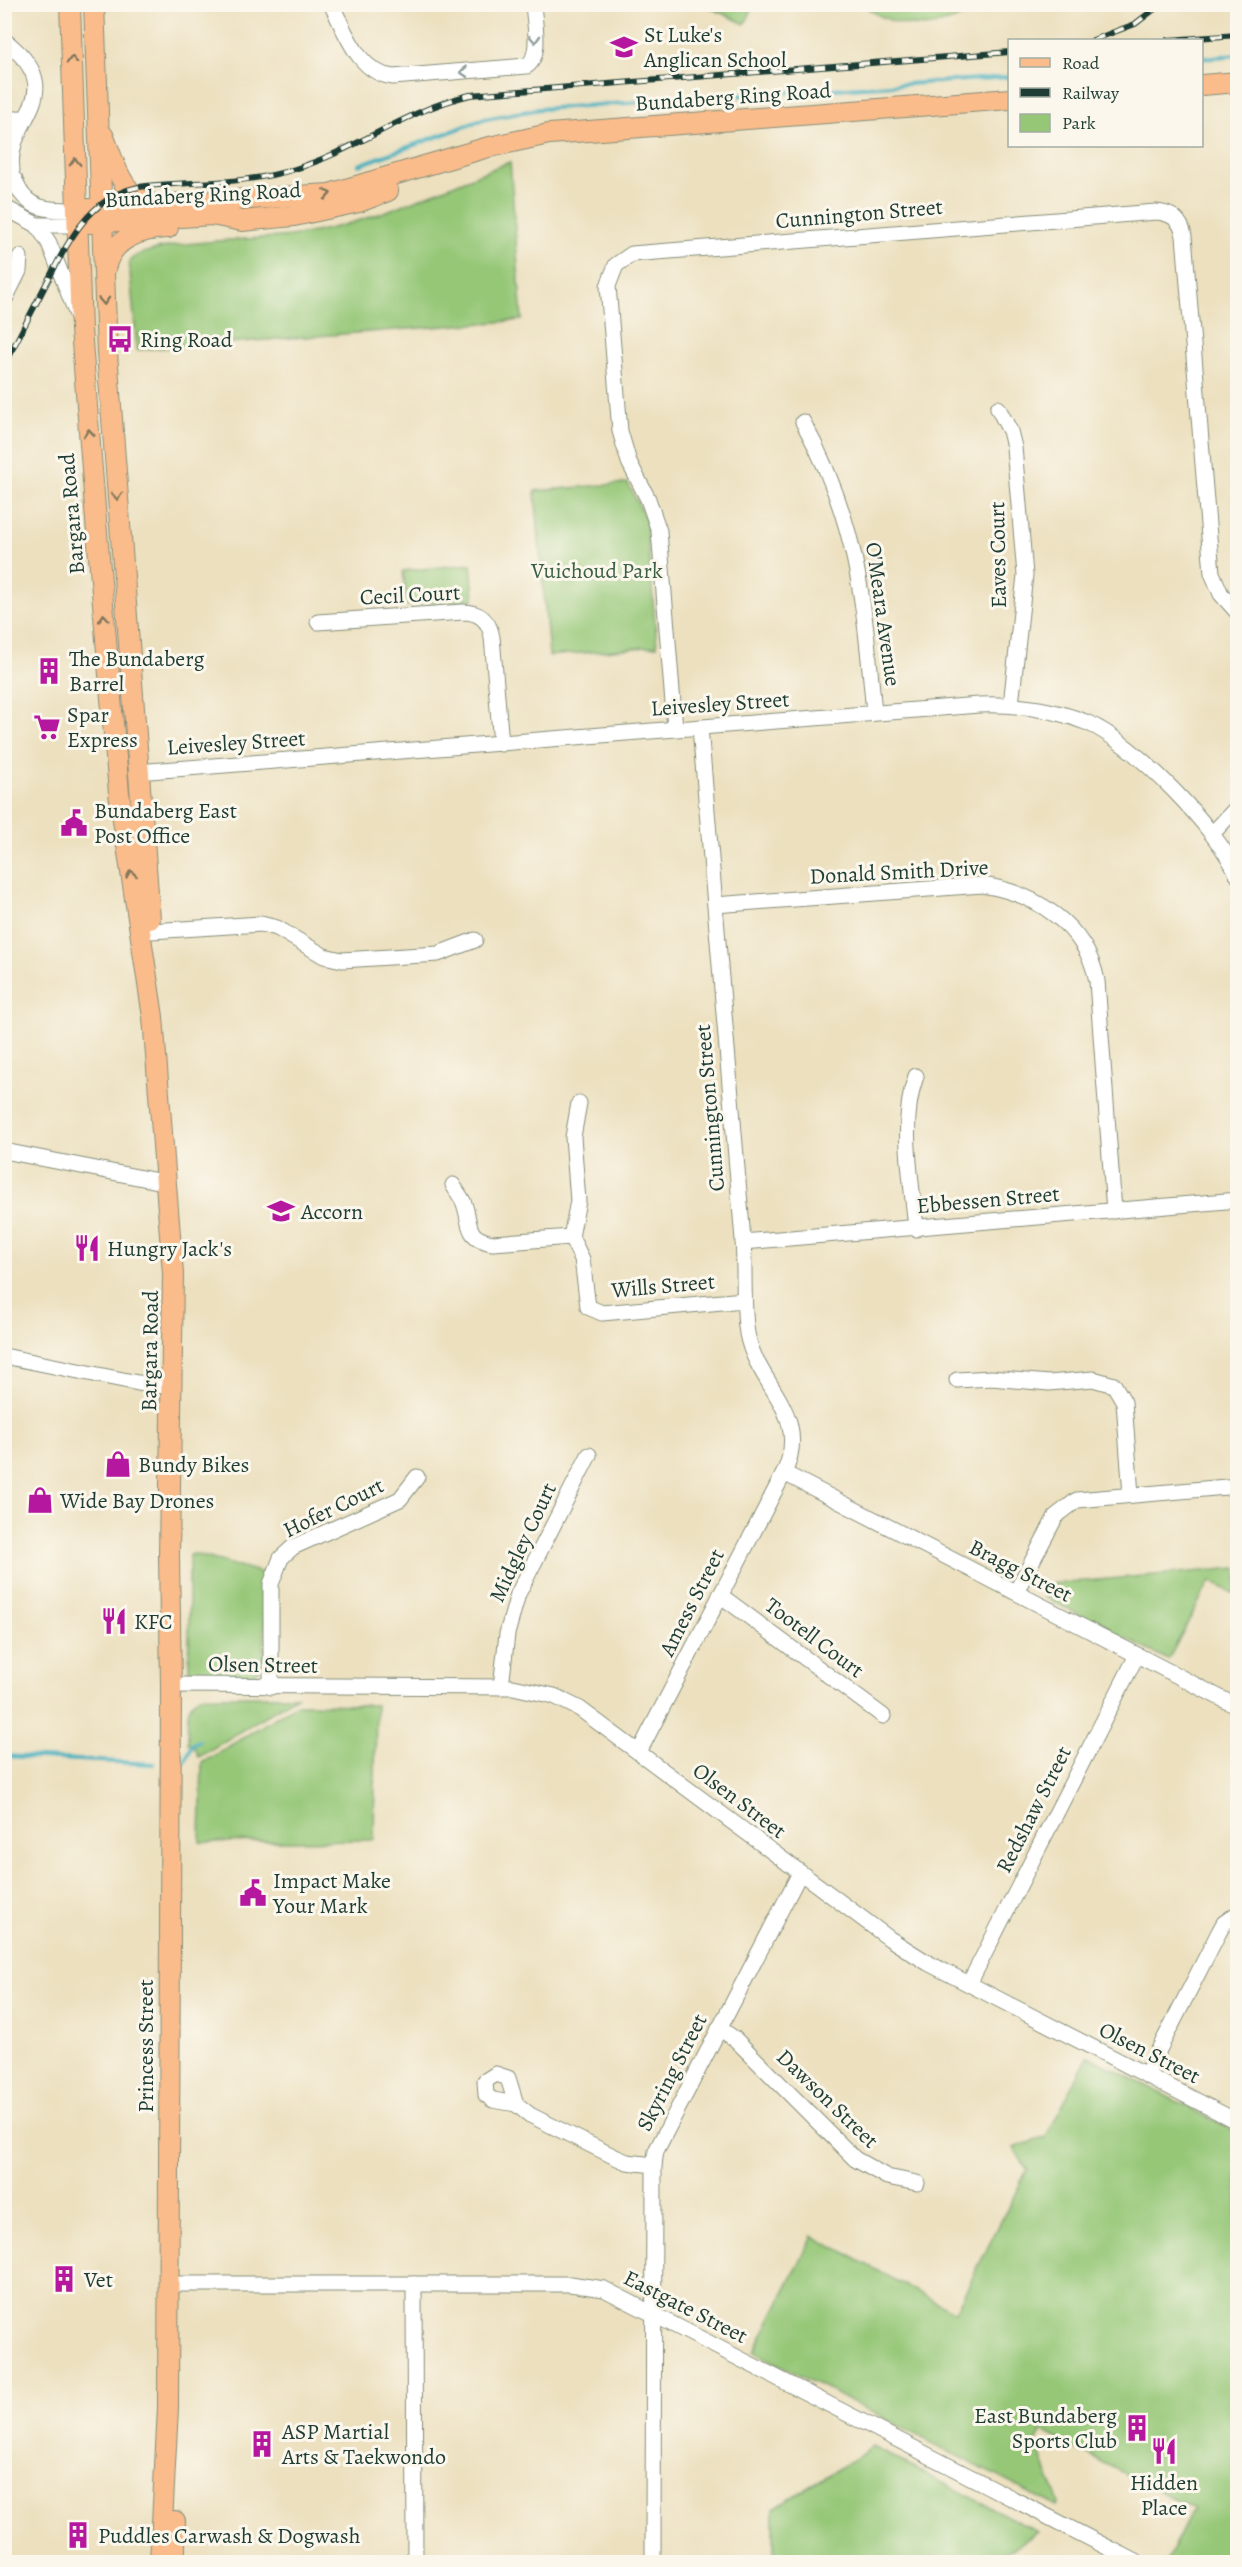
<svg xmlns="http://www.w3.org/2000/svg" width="1242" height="2567" viewBox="0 0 1242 2567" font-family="Alegreya,serif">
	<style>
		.green { fill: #95c777; stroke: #5a8256; stroke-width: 1.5 }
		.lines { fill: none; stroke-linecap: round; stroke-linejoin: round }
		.stream { stroke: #41afbf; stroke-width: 4 }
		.minor-casing { stroke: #868e7a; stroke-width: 17 }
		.major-casing { stroke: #868e7a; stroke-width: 22 }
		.minor { stroke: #fff; stroke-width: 15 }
		.major { stroke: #fabc8b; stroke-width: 20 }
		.rail-casing { stroke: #1f3d34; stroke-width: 6 }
		.rail { stroke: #fbf7ec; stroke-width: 4; stroke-dasharray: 11; stroke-linecap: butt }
		.oneway { stroke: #8f9e9a }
		.oneway2 { stroke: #82765b }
		.labels { text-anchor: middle; stroke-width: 6; stroke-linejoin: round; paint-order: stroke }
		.poi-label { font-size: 22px; fill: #1f3d34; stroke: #fbf7ec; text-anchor: start }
		.street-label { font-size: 22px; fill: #1f3d34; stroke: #fbf7ec }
		.park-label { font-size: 22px; fill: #3c6045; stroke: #fbf7ec }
	</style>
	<rect width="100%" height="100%" fill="#fbf7ec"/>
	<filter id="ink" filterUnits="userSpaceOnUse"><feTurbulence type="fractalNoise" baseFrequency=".0167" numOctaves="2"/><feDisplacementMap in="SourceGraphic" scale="12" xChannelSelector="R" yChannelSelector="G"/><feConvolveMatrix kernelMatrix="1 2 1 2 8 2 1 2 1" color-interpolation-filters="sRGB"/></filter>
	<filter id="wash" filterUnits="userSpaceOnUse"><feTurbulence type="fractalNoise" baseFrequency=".008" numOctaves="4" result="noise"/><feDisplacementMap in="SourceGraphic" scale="24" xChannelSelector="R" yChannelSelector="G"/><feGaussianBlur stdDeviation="1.35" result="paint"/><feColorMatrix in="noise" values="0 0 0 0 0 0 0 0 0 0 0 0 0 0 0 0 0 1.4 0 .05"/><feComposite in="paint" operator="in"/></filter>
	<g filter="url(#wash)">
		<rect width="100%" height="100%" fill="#ece0bf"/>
		<g class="green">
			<path d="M903,4l13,3 64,-2c-34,28 -83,27 -117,0z"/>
			<polygon points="704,5 754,5 745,24"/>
			<path d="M510,162l12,158 -385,30 -8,-88c10,-20 126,-23 151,-25 79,-7 156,-47 230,-75z"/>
			<polygon points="628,483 646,520 657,646 549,656 535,491"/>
			<polygon points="471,564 474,599 407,606 403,571"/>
			<polygon points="194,1554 267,1574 264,1657 262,1666 252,1675 200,1676 189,1670 189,1555"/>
			<polygon points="1237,1568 1237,1595 1210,1581 1168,1660 1044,1597 1050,1584"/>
			<path d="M200,1696h97l-98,61 -5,-11 -6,-3c0,-17 -5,-38 12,-47z"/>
			<polygon points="297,1704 376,1705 374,1840 200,1842 202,1763"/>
			<polygon points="1088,2056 1237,2132 1237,2562 1166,2562 1193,2509 1042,2431 1036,2443 1059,2503 1057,2507 754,2352 813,2236 955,2312 1027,2170 1014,2148 1046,2137"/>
			<polygon points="873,2447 1038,2532 991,2562 774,2562 774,2508"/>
		</g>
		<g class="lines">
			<g class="stream">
				<polyline points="1202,58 1238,55"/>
				<polyline points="359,165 485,119 539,109 1010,77"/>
				<polyline points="4,1756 154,1764"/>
				<polyline points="184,1763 193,1744 199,1741"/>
			</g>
		</g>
	</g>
	<g filter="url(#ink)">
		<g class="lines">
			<defs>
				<g id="minor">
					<path d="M331,4c15,28 27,69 62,73l134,-11c15,-11 7,-45 6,-62"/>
					<path d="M4,40c71,55 0,78 8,130"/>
					<polyline points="4,140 19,118"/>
					<path d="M15,180c10,31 34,30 62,30"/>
					<polyline points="4,207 37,225 77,225"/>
					<polyline points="37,225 49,243 77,315"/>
					<polyline points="4,301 19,271 20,257"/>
					<polyline points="998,408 1010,431 1014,447 1025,575 1011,705"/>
					<path d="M803,422c55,100 61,180 71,291"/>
					<path d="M318,622l145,-10c17,0 26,9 29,25l9,107"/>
					<path d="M675,728l-16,-197 -11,-32 -19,-37 -9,-31 -12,-145 8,-21 16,-11 524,-42c16,1 25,8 28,24l28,337 9,21 17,19"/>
					<path d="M137,772l842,-67c36,-1 75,4 109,18 45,19 131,107 150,153"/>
					<polyline points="1213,833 1238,806"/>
					<path d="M715,905l267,-20c53,8 104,40 115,96l17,230"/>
					<polyline points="151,931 261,924 277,928 324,956 342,960 438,954 475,940"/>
					<polyline points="579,1103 573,1137 578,1201 571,1237 582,1259 588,1307 602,1313 744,1300"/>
					<polyline points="4,1151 168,1183"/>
					<path d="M453,1185c3,5 7,11 10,16 9,21 0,37 30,42l78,-6"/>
					<path d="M916,1229c-4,-50 -17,-106 0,-153"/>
					<polyline points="743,1242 1238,1200"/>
					<polyline points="4,1356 138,1383 173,1387"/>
					<polyline points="957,1380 991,1378 1049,1383 1093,1379 1114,1385 1124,1402 1131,1495"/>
					<polyline points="784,1473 1238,1707"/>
					<polyline points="1016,1592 1056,1516 1077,1500 1238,1486"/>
					<polyline points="720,1595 883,1716"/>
					<polyline points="171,1685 513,1687 554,1696 580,1709 890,1939 928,1963 1238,2122"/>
					<polyline points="271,1687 271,1584 281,1558 293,1547 400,1499 417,1477"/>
					<polyline points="501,1687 507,1634 518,1594 589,1455"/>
					<path d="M639,1752l145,-279c29,-63 -33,-90 -38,-147 -3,-29 -1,-58 -3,-86 -13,-171 -28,-342 -43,-513"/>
					<polyline points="969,1984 1137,1655"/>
					<polyline points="719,2028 735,2039 855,2159 887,2177 917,2183"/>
					<polygon points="496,2074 508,2078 516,2104 493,2100 486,2095 485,2081"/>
					<polyline points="1146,2075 1219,1932 1224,1923 1238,1913"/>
					<polyline points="516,2104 530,2115 615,2157 627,2162 654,2165"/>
					<polyline points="168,2284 570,2284 604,2289 1136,2562"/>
					<polyline points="414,2284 415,2562"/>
					<polyline points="653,2562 654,2165 656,2151 800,1873"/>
				</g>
				<g id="major">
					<polyline points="70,4 81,329 97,533 119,793 153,1017 173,1274 169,1556 171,1685 168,2408 160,2562"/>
					<polyline points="94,4 107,353 150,919"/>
					<polyline points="1202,85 1238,82"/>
					<path d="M103,135c11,25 18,62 48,68"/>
					<polyline points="89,209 329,194 485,148 549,134 1010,99"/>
					<polyline points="89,223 212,215 242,221 294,216 359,202 388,191"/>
					<path d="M105,269c6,-30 35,-40 63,-41"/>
					<polyline points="175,2521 175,2562"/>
				</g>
			</defs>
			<use href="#minor" class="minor-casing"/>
			<use href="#major" class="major-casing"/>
			<use href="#minor" class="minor"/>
			<use href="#major" class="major"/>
			<defs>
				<g id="rail">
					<polyline points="1093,40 1135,24 1161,4"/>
					<polyline points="1168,40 1238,35"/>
					<path d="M4,365c14,-26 27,-52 40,-77 23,-44 46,-96 102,-102 50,-5 99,-1 149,-17 61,-19 112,-59 175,-74l540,-43"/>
				</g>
			</defs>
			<use href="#rail" class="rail-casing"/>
			<use href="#rail" class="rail"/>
		</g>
		<defs><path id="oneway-chevron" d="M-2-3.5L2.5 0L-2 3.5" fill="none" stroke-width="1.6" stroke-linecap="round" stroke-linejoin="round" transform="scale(1.5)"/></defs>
		<g class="oneway">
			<use href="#oneway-chevron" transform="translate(535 39) rotate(87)"/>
			<use href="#oneway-chevron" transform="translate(464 72) rotate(176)"/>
		</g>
		<g class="oneway2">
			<use href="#oneway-chevron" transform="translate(72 60) rotate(-92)"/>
			<use href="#oneway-chevron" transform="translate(75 162) rotate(-92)"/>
			<use href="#oneway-chevron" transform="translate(327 194) rotate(-9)"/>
			<use href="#oneway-chevron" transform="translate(104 301) rotate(87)"/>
			<use href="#oneway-chevron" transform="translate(89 433) rotate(-94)"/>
			<use href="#oneway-chevron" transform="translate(117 496) rotate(86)"/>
			<use href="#oneway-chevron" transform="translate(104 618) rotate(-95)"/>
			<use href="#oneway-chevron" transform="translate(131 874) rotate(-99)"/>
		</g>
	</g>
	<defs>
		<symbol id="school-bare" viewBox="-9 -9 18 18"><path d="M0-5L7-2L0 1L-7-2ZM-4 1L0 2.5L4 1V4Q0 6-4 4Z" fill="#b5179e" stroke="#fbf7ec" stroke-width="2.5" paint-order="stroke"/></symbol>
		<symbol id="bus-bare" viewBox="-9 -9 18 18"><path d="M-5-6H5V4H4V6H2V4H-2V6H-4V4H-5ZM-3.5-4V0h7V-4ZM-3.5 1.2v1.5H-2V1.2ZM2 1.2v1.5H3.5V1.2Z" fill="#b5179e" stroke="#fbf7ec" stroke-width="2.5" paint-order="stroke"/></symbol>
		<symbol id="building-bare" viewBox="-9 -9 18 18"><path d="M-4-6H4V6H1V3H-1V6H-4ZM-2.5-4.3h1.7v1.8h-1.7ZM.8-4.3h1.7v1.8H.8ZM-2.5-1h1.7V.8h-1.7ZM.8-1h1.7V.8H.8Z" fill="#b5179e" stroke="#fbf7ec" stroke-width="2.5" paint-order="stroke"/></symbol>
		<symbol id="supermarket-bare" viewBox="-9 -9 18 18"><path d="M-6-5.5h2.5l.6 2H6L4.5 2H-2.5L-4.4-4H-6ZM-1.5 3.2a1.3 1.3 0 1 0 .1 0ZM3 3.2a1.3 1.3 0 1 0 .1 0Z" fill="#b5179e" stroke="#fbf7ec" stroke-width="2.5" paint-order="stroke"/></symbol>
		<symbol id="civic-bare" viewBox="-9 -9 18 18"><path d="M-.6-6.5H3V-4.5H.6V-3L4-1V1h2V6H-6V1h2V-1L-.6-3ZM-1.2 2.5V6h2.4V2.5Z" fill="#b5179e" stroke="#fbf7ec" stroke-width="2.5" paint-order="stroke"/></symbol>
		<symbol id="restaurant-bare" viewBox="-9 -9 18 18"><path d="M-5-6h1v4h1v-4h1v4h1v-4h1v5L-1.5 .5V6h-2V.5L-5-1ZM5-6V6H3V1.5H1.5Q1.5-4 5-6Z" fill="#b5179e" stroke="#fbf7ec" stroke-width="2.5" paint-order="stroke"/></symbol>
		<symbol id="shop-bare" viewBox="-9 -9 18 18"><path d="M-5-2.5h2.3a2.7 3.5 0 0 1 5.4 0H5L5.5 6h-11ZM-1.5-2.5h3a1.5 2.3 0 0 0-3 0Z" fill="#b5179e" stroke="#fbf7ec" stroke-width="2.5" paint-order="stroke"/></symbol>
	</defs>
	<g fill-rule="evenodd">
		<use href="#school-bare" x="605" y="28" width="38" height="38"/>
		<use href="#bus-bare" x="101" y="320" width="38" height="38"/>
		<use href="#building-bare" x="30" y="652" width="38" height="38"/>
		<use href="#supermarket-bare" x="28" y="708" width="38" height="38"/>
		<use href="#civic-bare" x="55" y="804" width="38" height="38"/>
		<use href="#school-bare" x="262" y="1192" width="38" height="38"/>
		<use href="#restaurant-bare" x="68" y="1229" width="38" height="38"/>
		<use href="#shop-bare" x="99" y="1445" width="38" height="38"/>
		<use href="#shop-bare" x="21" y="1481" width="38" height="38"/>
		<use href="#restaurant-bare" x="95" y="1602" width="38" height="38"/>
		<use href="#civic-bare" x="234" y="1874" width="38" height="38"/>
		<use href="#building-bare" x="45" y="2260" width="38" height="38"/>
		<use href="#building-bare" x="1118" y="2409" width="38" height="38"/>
		<use href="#building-bare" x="243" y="2425" width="38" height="38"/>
		<use href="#restaurant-bare" x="1145" y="2432" width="38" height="38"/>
		<use href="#building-bare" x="59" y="2516" width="38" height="38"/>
	</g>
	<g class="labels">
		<g class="poi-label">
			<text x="644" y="42">St Luke's<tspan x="644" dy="25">Anglican School</tspan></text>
			<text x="140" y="347">Ring Road</text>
			<text x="69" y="666">The Bundaberg<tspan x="69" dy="25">Barrel</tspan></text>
			<text x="67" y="722">Spar<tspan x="67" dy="25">Express</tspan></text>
			<text x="94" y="818">Bundaberg East<tspan x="94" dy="25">Post Office</tspan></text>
			<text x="301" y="1219">Accorn</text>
			<text x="107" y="1256">Hungry Jack's</text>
			<text x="138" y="1472">Bundy Bikes</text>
			<text x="60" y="1508">Wide Bay Drones</text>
			<text x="134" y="1629">KFC</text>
			<text x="273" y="1888">Impact Make<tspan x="273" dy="25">Your Mark</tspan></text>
			<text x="84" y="2287">Vet</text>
			<text x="1117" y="2423" text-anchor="end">East Bundaberg<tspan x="1117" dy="25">Sports Club</tspan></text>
			<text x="282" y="2439">ASP Martial<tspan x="282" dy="25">Arts &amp; Taekwondo</tspan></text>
			<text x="1164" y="2490" text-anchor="middle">Hidden<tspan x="1164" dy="25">Place</tspan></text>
			<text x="98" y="2543">Puddles Carwash &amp; Dogwash</text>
		</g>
		<g class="street-label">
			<text transform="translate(733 96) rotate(-4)" y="8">Bundaberg Ring Road</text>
			<text transform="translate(203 194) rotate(-3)" y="8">Bundaberg Ring Road</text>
			<text transform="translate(859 213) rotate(-5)" y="8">Cunnington Street</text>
			<text transform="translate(71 514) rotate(-95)" y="8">Bargara Road</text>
			<text transform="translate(997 555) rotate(-91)" y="8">Eaves Court</text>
			<text transform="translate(410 594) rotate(-3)" y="8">Cecil Court</text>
			<text transform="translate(884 614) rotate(82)" y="8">O'Meara Avenue</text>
			<text transform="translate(720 703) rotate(-4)" y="8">Leivesley Street</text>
			<text transform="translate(236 742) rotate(-4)" y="8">Leivesley Street</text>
			<text transform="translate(899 871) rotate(-3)" y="8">Donald Smith Drive</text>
			<text transform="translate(709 1108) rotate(-95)" y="8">Cunnington Street</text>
			<text transform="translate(988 1199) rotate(-5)" y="8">Ebbessen Street</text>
			<text transform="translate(663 1285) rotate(-5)" y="8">Wills Street</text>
			<text transform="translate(149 1351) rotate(-89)" y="8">Bargara Road</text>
			<text transform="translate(333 1507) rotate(-26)" y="8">Hofer Court</text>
			<text transform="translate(522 1542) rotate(-65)" y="8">Midgley Court</text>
			<text transform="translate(1021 1570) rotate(27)" y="8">Bragg Street</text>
			<text transform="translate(691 1602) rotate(-63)" y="8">Amess Street</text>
			<text transform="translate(815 1637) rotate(37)" y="8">Tootell Court</text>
			<text transform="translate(263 1664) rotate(1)" y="8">Olsen Street</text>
			<text transform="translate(740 1800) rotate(37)" y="8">Olsen Street</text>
			<text transform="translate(1033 1809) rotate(-63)" y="8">Redshaw Street</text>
			<text transform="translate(145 2046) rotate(-90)" y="8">Princess Street</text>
			<text transform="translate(1150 2052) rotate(27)" y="8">Olsen Street</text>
			<text transform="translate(671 2072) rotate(-63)" y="8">Skyring Street</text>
			<text transform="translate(828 2098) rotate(44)" y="8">Dawson Street</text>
			<text transform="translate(686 2306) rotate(27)" y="8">Eastgate Street</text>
		</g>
		<g class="park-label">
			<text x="597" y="578">Vuichoud Park</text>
		</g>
	</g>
	<rect width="1242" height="2567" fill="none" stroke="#fbf7ec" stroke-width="24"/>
	<rect x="1008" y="39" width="195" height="108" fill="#fbf7ec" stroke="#a3ada2" stroke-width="1.5"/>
	<rect x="1020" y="58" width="30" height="9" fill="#fabc8b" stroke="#a3ada2" stroke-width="1.5"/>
	<text x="1062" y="69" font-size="18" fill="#1f3d34">Road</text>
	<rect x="1020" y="88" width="30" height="9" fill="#1f3d34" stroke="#a3ada2" stroke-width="1.5"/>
	<text x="1062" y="99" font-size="18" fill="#1f3d34">Railway</text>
	<rect x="1020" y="114" width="30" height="18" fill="#95c777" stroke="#a3ada2" stroke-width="1.5"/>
	<text x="1062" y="129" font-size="18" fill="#1f3d34">Park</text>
</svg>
